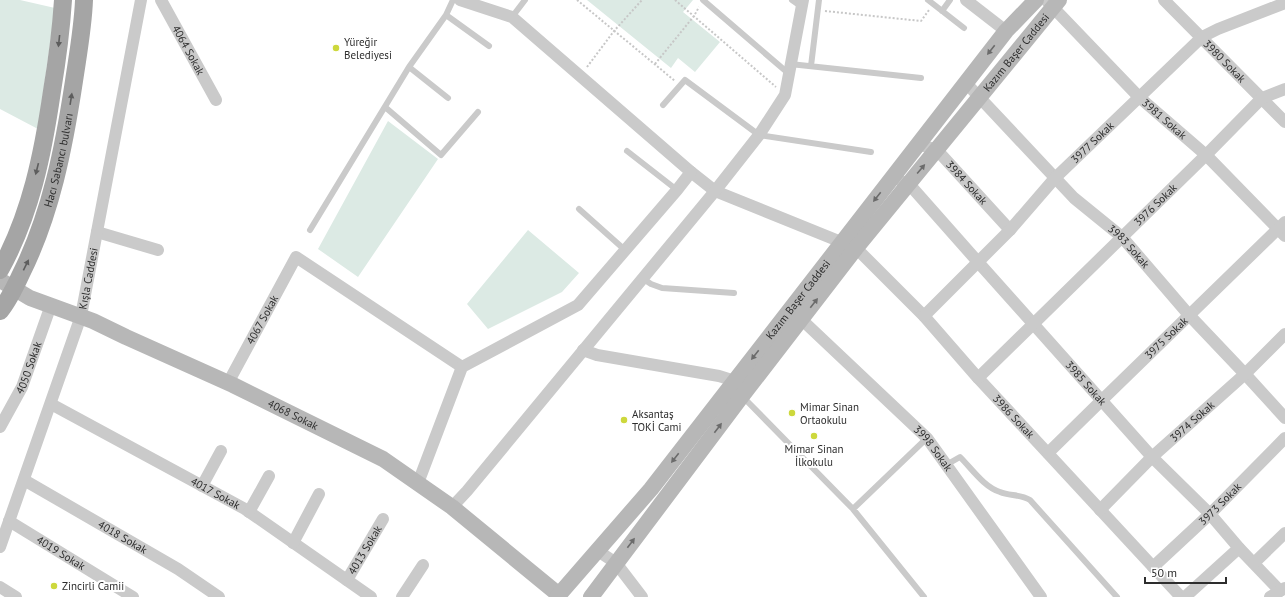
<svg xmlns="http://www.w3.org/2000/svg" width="1285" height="597" font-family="'PT Sans',sans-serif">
<rect width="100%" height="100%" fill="#fff"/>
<!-- green -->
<path fill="#dceae4" d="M0,0h20l35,8 -17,121 -38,-20z
M587,0h106l-10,12 37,30 -25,30 -17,-14 -7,10z
M388,121l50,38 -80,118 -40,-28z
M528,230l51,43 -17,19 -74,37 -21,-25z"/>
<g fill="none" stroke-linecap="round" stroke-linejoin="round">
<!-- path -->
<path stroke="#c7c7c7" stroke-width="2" stroke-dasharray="2 2" stroke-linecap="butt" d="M577,0l98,81
M675,0l101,87
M825,11l96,10 8,-11
M655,64l39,-48 5,-9
M587,67l27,-36 28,-31"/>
<!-- service -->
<path stroke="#cacaca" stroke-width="6" d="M703,0l85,73
M792,0l10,7
M928,0l36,28
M942,11l8,-11
M446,15l43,31
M512,17l13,-17
M790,64l131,14
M811,66l8,-66
M409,67l39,31
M663,105l22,-25 74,55 112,17
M385,107l56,48 37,-43
M627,151l50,39
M579,209l46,41
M310,230l99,-163 37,-52 7,-15
M642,278l9,6 11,4 72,5
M742,396l111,113 71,88
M946,465l14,-8c12,12 24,30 40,35 10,4 20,2 30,8l87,97
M853,509l74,-71"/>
<!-- minor -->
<g stroke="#cacaca" stroke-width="12">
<path id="s1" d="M161,0l55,100"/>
<path id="s2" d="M460,0l52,17 179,155 24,19 141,57 68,68 54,62 203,219"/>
<path d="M966,0l40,31"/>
<path id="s3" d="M1046,0l93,97 67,58 79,81"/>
<path id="s4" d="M1164,0l121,122"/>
<path id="s5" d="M966,83l108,115 48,39 67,78 56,59 40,44"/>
<path id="s6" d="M918,144l19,6 73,80"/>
<path id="s7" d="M901,181l8,3 69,78 174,195 58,57 29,34 41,43"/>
<path d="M97,232l61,18"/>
<path id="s8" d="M924,316l86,-86 45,-52 147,-141 16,-8 67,-26"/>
<path id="s9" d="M801,319l126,119 114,159"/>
<path d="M583,350l14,5 122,21 16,5"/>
<path id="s10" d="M978,378l228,-223 56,-57 23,-9"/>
<path id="s11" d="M228,383l68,-126 166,110"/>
<path id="s12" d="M51,404l194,105 126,88"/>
<path id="s13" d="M0,427l22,-40 29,-82"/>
<path id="s14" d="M1048,453l54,-53 183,-178"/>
<path id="s15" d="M24,480l154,89 41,28"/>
<path d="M418,483l44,-116 116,-62 99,-115 14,-18"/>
<path d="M202,486l19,-35"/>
<path d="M452,507l15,-16 248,-300 44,-56 26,-40 18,-95"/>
<path id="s16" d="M1100,510l52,-53 93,-83 40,-40"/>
<path d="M249,512l20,-36"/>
<path id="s17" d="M9,521l124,76"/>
<path d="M293,543l26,-49"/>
<path id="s18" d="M0,547l81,-231 60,-316"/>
<path d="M598,551l18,12 26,34"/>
<path d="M1254,563l31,-30"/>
<path id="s19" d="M1153,567l57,-53 75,-76"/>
<path id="s20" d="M347,580l36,-61"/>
<path d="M0,587l16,10"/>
<path d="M402,597l21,-32"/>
<path d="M1185,597l54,-49"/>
<path d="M1270,597l15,-9"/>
</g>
<!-- secondary -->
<g stroke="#b7b7b7" stroke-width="16">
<path id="s21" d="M0,280l30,18 63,23 33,16 107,48 150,74 69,48 107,88"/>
<path id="s22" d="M557,597l94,-108 355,-458 30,-31"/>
<path id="s23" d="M591,597l151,-201 114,-148 203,-248"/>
</g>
<!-- primary -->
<g stroke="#a5a5a5" stroke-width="18">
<path d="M0,270c31,-56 43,-117 52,-179 5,-30 9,-60 11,-91"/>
<path id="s24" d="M0,311c9,-11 15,-24 21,-37 30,-60 43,-127 53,-193 4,-27 9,-54 10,-81"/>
</g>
</g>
<!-- one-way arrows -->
<defs><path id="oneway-solid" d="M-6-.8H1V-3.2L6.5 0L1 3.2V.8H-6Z"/></defs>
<g fill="#5d5d5d">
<use href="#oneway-solid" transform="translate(59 41) rotate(96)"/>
<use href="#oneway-solid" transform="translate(71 99) rotate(-81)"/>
<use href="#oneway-solid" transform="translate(37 169) rotate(104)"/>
<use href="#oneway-solid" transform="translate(26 265) rotate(-64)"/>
</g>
<g fill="#6b6b6b">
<use href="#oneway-solid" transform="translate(991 50) rotate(128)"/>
<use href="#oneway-solid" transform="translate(921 169) rotate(-50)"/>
<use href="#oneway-solid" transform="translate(877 197) rotate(128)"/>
<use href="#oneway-solid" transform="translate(814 303) rotate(-52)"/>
<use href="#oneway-solid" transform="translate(755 355) rotate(128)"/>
<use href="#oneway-solid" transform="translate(718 428) rotate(-53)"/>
<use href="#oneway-solid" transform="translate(675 458) rotate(128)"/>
<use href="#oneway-solid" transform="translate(631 543) rotate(-53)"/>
</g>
<!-- markers -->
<g fill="#cdd83c" stroke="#fff" stroke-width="1.5">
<circle cx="336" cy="48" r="4"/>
<circle cx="792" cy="413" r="4"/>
<circle cx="624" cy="420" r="4"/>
<circle cx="814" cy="436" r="4"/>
<circle cx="54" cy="586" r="4"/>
</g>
<g text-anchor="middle" stroke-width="4" stroke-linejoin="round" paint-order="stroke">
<!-- poi labels -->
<g font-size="11" fill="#2d2d2d" stroke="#fff" text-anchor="start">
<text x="344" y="46">Yüreğir<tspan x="344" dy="13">Belediyesi</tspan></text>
<text x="800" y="411">Mimar Sinan<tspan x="800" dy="13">Ortaokulu</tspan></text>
<text x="632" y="418">Aksantaş<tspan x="632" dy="13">TOKİ Cami</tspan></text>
<text x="814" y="453" text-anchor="middle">Mimar Sinan<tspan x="814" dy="13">İlkokulu</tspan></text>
<text x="62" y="590">Zincirli Camii</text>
</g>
<!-- street labels -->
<g font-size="11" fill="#2d2d2d" stroke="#fff">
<text dy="4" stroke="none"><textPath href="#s1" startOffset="57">4064 Sokak</textPath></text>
<text dy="4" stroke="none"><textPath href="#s23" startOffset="691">Kazım Başer Caddesi</textPath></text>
<text dy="4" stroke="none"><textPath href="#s4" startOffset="86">3980 Sokak</textPath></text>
<text dy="4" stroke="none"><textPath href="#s3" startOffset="168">3981 Sokak</textPath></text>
<text dy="4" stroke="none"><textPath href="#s8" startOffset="242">3977 Sokak</textPath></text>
<text dy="4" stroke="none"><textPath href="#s24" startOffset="163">Hacı Sabancı bulvarı</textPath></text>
<text dy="4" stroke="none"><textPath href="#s6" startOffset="64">3984 Sokak</textPath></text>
<text dy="4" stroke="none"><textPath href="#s10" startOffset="248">3976 Sokak</textPath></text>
<text dy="4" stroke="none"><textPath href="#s5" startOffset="231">3983 Sokak</textPath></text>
<text dy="4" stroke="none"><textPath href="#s18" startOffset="283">Kışla Caddesi</textPath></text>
<text dy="4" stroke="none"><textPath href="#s22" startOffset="383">Kazım Başer Caddesi</textPath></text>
<text dy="4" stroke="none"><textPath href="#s11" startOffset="72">4067 Sokak</textPath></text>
<text dy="4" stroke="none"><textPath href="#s14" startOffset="165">3975 Sokak</textPath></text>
<text dy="4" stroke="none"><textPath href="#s13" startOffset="66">4050 Sokak</textPath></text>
<text dy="4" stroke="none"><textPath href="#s7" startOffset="275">3985 Sokak</textPath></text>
<text dy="4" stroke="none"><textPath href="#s21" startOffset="323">4068 Sokak</textPath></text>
<text dy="4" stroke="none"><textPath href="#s2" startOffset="705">3986 Sokak</textPath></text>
<text dy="4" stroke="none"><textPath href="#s16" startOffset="128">3974 Sokak</textPath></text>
<text dy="4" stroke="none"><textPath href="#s9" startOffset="185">3998 Sokak</textPath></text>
<text dy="4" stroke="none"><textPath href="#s12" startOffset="187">4017 Sokak</textPath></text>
<text dy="4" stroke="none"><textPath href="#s19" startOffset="92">3973 Sokak</textPath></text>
<text dy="4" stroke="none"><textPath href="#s15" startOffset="114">4018 Sokak</textPath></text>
<text dy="4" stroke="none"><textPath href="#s20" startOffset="35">4013 Sokak</textPath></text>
<text dy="4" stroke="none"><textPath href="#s17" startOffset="61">4019 Sokak</textPath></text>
</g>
</g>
<!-- scale -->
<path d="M1145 577v6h81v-6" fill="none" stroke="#2d2d2d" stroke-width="2"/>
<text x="1151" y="577" font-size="12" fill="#2d2d2d" stroke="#ffffff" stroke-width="3" paint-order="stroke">50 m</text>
</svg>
